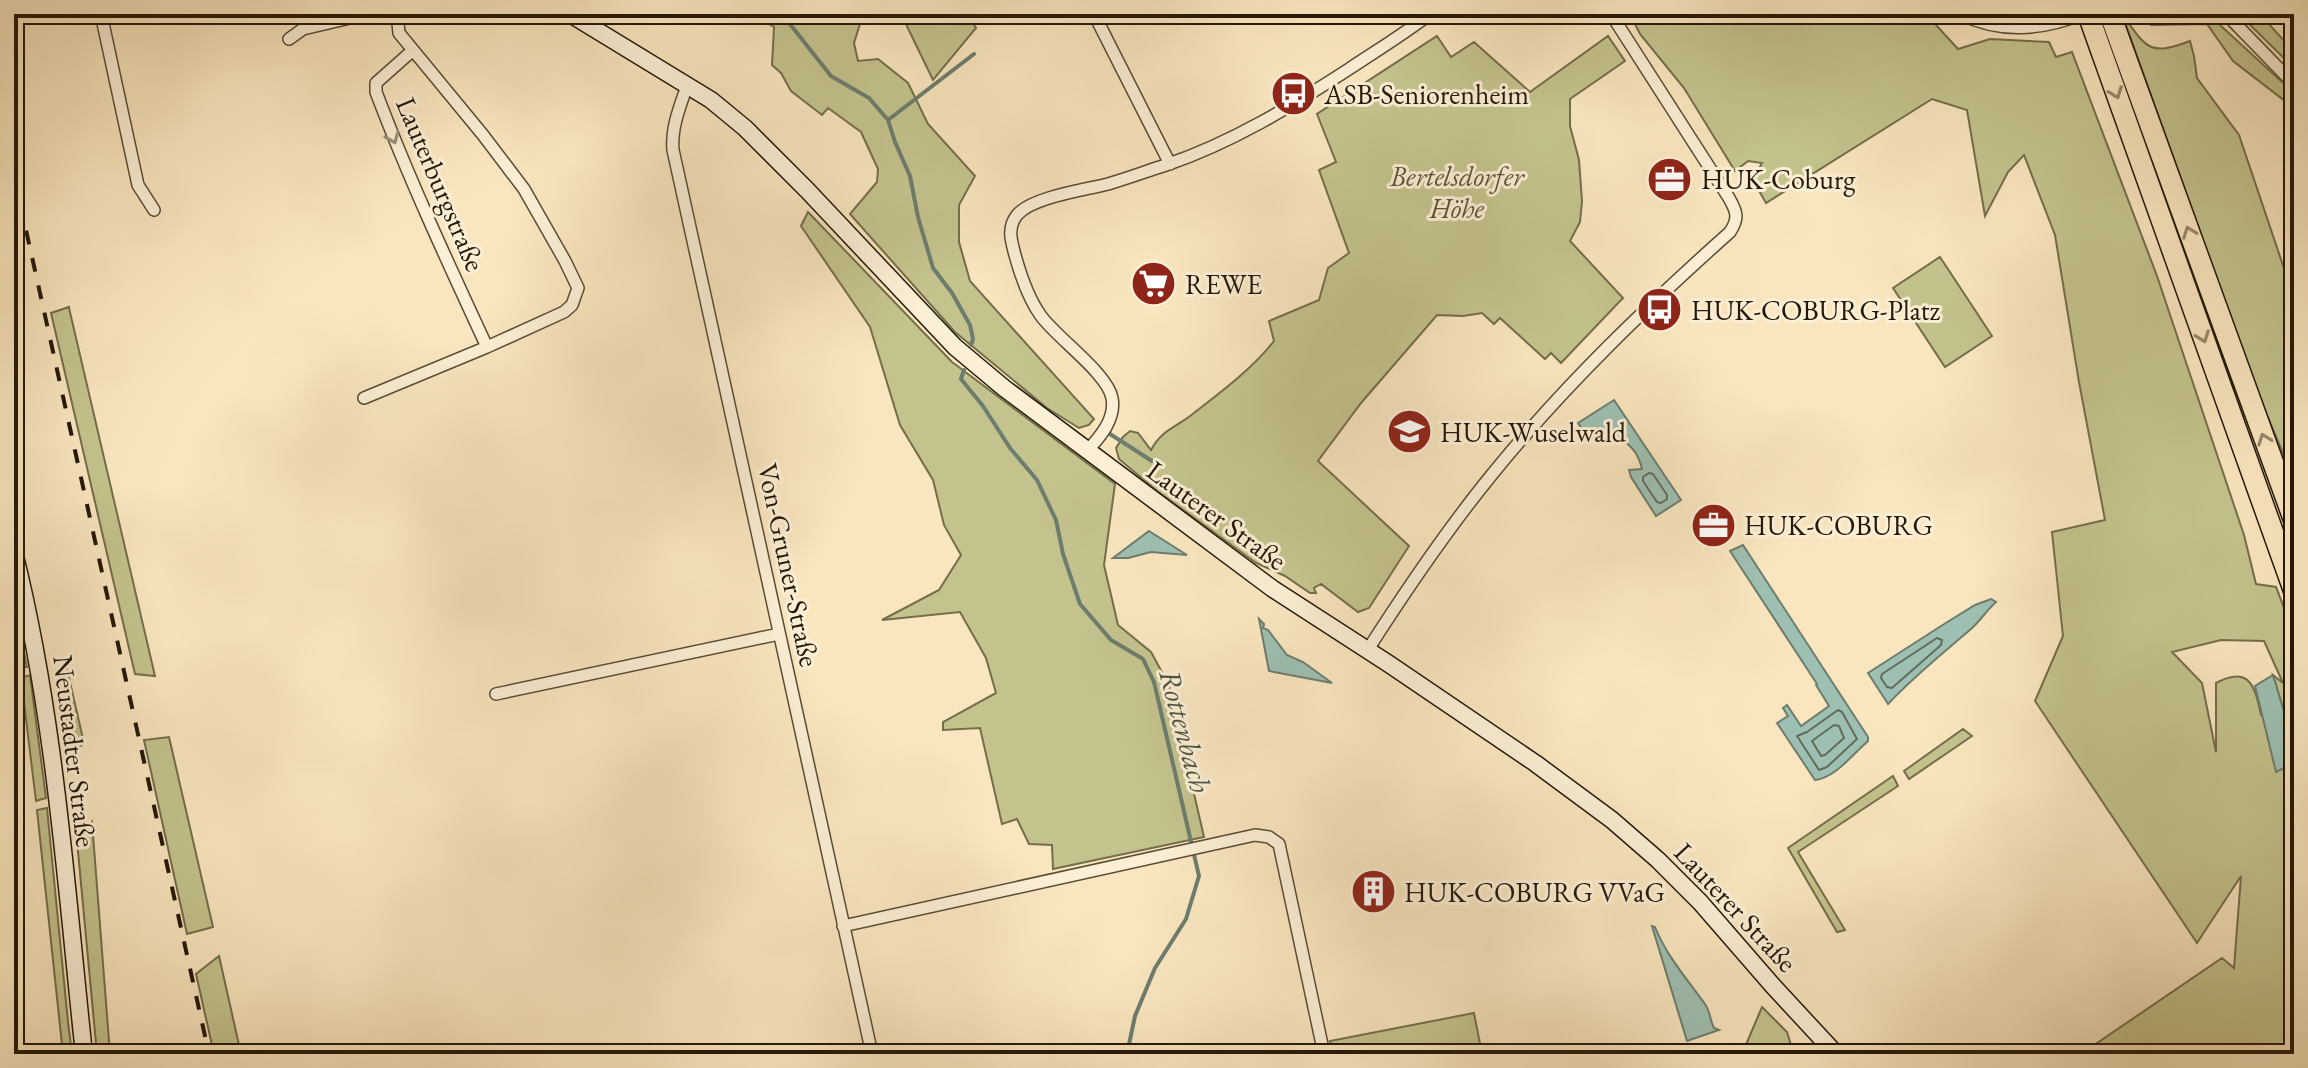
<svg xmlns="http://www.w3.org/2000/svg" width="2308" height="1068" font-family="'EB Garamond',serif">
<rect width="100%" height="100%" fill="#f9e6bf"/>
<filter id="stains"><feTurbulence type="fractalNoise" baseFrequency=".0025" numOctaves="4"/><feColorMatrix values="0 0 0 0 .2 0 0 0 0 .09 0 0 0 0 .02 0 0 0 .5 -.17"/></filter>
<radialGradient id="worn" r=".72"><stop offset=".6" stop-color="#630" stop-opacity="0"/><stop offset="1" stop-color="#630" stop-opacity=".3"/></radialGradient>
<!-- green -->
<path fill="#c4c38e" stroke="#746e4b" stroke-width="2" fill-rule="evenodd" d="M751,14h112l-9,29 4,18 20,-2 30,24 20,41 47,52 -16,29v37l11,39 124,138 -5,6 -10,3 -32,-20 -92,-76 -105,-118 27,-32 1,-13 -17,-37 -33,-24 -6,7 -31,-24 -10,-18 -9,-8 2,-38z
M901,14h66l9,14 -43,52z
M1630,14h296l32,35 32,-10 59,3 7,15 16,-5 85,224 87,259 12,49 20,3 18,47v399l-3,21h-210l141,-96 12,10 7,-92 -44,67 -162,-242 28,-65 -11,-104 53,-12 -26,-138 -24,-147 -31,-80 -16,17 -23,44 -18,-106 -35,-11 -166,104 -13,-23 9,-17 -14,-2 -13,10 -51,-83 -44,-54zM2221,640l43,1 19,42 -10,-8 15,50 -27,-10c-6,-28 -11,-50 -45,-32v69l-14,-69 -30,-31z
M2122,14c24,33 26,43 68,27l4,15 3,22 42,57 55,163v181l-34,-80z
M2145,14h63l86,79v15l-61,-47 -26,-37 -56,1z
M2239,14h21l34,38v16z
M1437,36l14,21 23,-15 56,50 78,-56 17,25 -55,38v27l9,34 3,41 -2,21 -10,19 53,57 -62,65 -10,-10 -6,6 -45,-41 -6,6 -12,-11 -19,3 -26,-1 -76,88 -43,58 91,85 -40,62 -11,4 -37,-28 -7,4 2,5h-6l-25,-17 -29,-13 -99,-72 -38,-32 -3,-11 7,-11 7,-6 8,2 13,17c10,-20 26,-23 43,-37 28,-22 58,-44 80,-72l-5,-20 50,-21 9,-32 21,-15 -30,-83 17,-8 -19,-48z
M808,212l144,150 163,122 -11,81 14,60 33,27 18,33 35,152 -151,32 -1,-24 -23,-1 -12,-25 -15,5 -22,-96 -37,2v-8l53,-29 -10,-35 -26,-46 -78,8 57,-30 22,-35 -17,-30 -11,-45 -33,-55 -30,-98 -69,-101z
M1940,257l52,79 -47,31 -52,-79z
M69,307v1l86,368 -20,-2 -84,-361z
M14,605l13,62h-8l-5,-22z
M66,665l18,78 -10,8 -3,-5 -13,-77z
M30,675l16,123 -10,3 -15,-123z
M1963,729l9,7 -63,43 -5,-8z
M169,737l44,190 -26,7 -43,-194z
M1893,776l5,10 -100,66 47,78 -8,2 -49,-84z
M47,808l21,214 4,32h-9l-26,-244z
M92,822l18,232h-13l-20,-213z
M219,956l22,98h-27l-18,-80z
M1762,1007l25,25 5,16 -7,6h-43z
M1474,1013l8,41h-149l-3,-13z"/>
<!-- water -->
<path fill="#9ec0b2" stroke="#6d7d6e" stroke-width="2" d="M1614,400l67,100 -25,16 -25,-39 -2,-7 13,-1c-6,-26 -28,-40 -53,-29l-11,-17z
M1149,531l38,24 -36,-3 -23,6h-15z
M1743,545l125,192v4c-15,13 -33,37 -53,39l-38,-57 11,-7 -5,-8 4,-3 14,21 28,-20 -13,-21 1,-1 -87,-133z
M1991,599l5,3c-9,8 -16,19 -25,27 -28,24 -58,48 -83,75l-20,-31 73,-47 34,-21z
M1259,619l5,5 -1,4 5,2 19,25 16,7 29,21 -63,-12z
M2273,675l15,50 4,39 -16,8 -21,-86z
M1652,926l3,1c11,28 32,52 50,77 5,7 5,16 9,24l5,2 -32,11z"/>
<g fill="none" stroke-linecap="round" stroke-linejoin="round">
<!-- shore -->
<path stroke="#616c5d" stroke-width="2" d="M1649,473l4,1 14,21v4l-6,4 -4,-1 -14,-21v-4z
M1937,638l5,2 -1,5 -49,43 -5,-1 -6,-9 1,-4z
M1838,710l4,2 15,27 -30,28 -8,3 -22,-34 10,-4z
M1834,725l5,1 5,12 -19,17 -4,1 -9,-15z"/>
<!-- stream -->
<path stroke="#6d7d6e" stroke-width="4" d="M782,14l49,62 38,22 19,22 7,22 15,34 8,41 15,51 19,25 18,32 3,14 -2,6
M888,120l86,-66
M964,370l-3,9 22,27 27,42 27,32 19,40 7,34 17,50 31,36 32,19 11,23 45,194 -13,43 -31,49 -20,48 -8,38
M1110,434l42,27"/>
<defs>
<path id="street" d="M101,14l37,171 16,25
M1094,14l76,150
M1960,14c42,20 81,16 123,0
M2226,14l68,70
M289,39l14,-10 64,-15
M412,51l-36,32v9c33,87 72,171 111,255
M687,86c-7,20 -16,42 -14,64l199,904
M364,398l123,-51 77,-35 8,-7 6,-17 -13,-27 -41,-72 -41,-54 -84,-102 -2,-19
M1087,451c13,-14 29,-32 25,-53 -4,-24 -55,-60 -71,-82 -13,-18 -20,-39 -26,-61 -4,-15 -8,-27 2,-40 15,-18 68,-25 91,-31 20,-6 39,-13 58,-19 65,-22 126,-59 183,-96 27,-18 55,-35 81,-55
M1367,651c39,-61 81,-123 127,-179 71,-87 152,-165 236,-240 9,-14 7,-20 -1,-34l-118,-184
M496,694l283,-60
M843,926l412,-91 14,2 10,7 45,210
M1816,1054l11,-9"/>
<path id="secondary" d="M570,14l141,86 34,28 62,62 148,157 49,41 269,201 116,75 146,99 77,57 46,40 42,42 73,84 63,68
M14,552c41,164 52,334 70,502"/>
<path id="highway" d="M2088,14l206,577
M2110,14l184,506"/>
</defs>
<!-- street casing -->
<use href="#street" stroke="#594c36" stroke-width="14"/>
<!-- secondary casing -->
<use href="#secondary" stroke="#241808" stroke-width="19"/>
<!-- highway casing -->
<use href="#highway" stroke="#241808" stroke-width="23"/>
<!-- street -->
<use href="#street" stroke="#fbefd5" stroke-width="11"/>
<!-- secondary -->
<use href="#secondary" stroke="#fbefd5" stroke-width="16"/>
<!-- highway -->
<use href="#highway" stroke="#f9e6bf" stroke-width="20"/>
<!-- rail -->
<path stroke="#241808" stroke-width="4" stroke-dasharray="14 14" stroke-linecap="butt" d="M14,176l195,878"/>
</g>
<!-- one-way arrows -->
<defs><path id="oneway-chevron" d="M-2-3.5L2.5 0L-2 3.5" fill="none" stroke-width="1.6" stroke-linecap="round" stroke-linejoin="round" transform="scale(2)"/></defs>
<g stroke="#99896d">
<use href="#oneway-chevron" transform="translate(2116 93) rotate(70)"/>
<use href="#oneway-chevron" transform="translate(2189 232) rotate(-110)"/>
<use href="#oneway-chevron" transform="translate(2203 337) rotate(70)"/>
<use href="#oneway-chevron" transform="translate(2264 439) rotate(-110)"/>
</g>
<use stroke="#9a8e79" href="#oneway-chevron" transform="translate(393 138) rotate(68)"/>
<!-- icons -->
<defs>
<symbol id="bus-disc" viewBox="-11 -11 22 22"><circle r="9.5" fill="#8f2418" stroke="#fbefd5"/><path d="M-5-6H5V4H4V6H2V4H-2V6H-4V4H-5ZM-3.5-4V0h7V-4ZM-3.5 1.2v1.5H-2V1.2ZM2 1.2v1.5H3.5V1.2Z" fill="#fff"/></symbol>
<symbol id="office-disc" viewBox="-11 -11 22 22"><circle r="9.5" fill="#8f2418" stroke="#fbefd5"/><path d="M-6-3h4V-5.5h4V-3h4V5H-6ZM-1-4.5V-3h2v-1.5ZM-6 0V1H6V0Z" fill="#fff"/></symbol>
<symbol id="supermarket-disc" viewBox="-11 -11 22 22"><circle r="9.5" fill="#8f2418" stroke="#fbefd5"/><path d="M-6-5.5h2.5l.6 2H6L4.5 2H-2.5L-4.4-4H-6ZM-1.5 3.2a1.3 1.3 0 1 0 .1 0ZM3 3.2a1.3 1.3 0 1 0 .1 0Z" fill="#fff"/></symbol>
<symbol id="school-disc" viewBox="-11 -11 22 22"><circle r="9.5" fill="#8f2418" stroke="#fbefd5"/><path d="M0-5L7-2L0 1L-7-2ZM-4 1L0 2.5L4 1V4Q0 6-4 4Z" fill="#fff"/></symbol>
<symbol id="building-disc" viewBox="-11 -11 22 22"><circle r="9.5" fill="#8f2418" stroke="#fbefd5"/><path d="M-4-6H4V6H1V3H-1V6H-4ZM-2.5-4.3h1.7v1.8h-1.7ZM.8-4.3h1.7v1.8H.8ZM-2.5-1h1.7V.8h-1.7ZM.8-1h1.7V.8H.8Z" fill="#fff"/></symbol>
</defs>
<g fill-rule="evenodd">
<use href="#bus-disc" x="1268" y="68" width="51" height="51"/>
<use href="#office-disc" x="1644" y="154" width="51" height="51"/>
<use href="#supermarket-disc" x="1128" y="258" width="51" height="51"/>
<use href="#bus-disc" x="1634" y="284" width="51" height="51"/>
<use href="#school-disc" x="1384" y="406" width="51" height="51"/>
<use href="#office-disc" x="1688" y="500" width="51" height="51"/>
<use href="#building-disc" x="1348" y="866" width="51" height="51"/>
</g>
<g text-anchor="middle" stroke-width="6" stroke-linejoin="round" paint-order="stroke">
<!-- poi labels -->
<g font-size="28" fill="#241808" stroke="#fbefd5" text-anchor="start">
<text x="1324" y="104">ASB-Seniorenheim</text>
<text x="1701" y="189">HUK-Coburg</text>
<text x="1185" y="294">REWE</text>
<text x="1691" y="320">HUK-COBURG-Platz</text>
<text x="1440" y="442">HUK-Wuselwald</text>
<text x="1744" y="535">HUK-COBURG</text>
<text x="1404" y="902">HUK-COBURG VVaG</text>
</g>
<!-- park labels -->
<g font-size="28" font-style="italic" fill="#5c5437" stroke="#fbefd5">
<text x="1457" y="186">Bertelsdorfer<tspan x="1457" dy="32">Höhe</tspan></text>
</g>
<!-- street labels -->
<g font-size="28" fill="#241808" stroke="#fbefd5">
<text transform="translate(441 184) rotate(67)" y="10">Lauterburgstraße</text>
<text transform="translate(1217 515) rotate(36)" y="10">Lauterer Straße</text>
<text transform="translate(789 565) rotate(78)" y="10">Von-Gruner-Straße</text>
<text transform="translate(75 751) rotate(83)" y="10">Neustadter Straße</text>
<text transform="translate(1736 907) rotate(47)" y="10">Lauterer Straße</text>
</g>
<!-- water labels -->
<g font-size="30" font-style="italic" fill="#4f5344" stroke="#fbefd5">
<text transform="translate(1185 731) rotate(75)" y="10">Rottenbach</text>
</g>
</g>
<!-- margin -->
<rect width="2308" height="1068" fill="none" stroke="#f9e6bf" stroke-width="48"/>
<rect x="16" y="16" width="2276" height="1036" fill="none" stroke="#241808" stroke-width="4"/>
<rect x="24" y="24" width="2260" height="1020" fill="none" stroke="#241808" stroke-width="2"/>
<rect width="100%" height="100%" filter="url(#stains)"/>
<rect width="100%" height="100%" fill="url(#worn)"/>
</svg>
